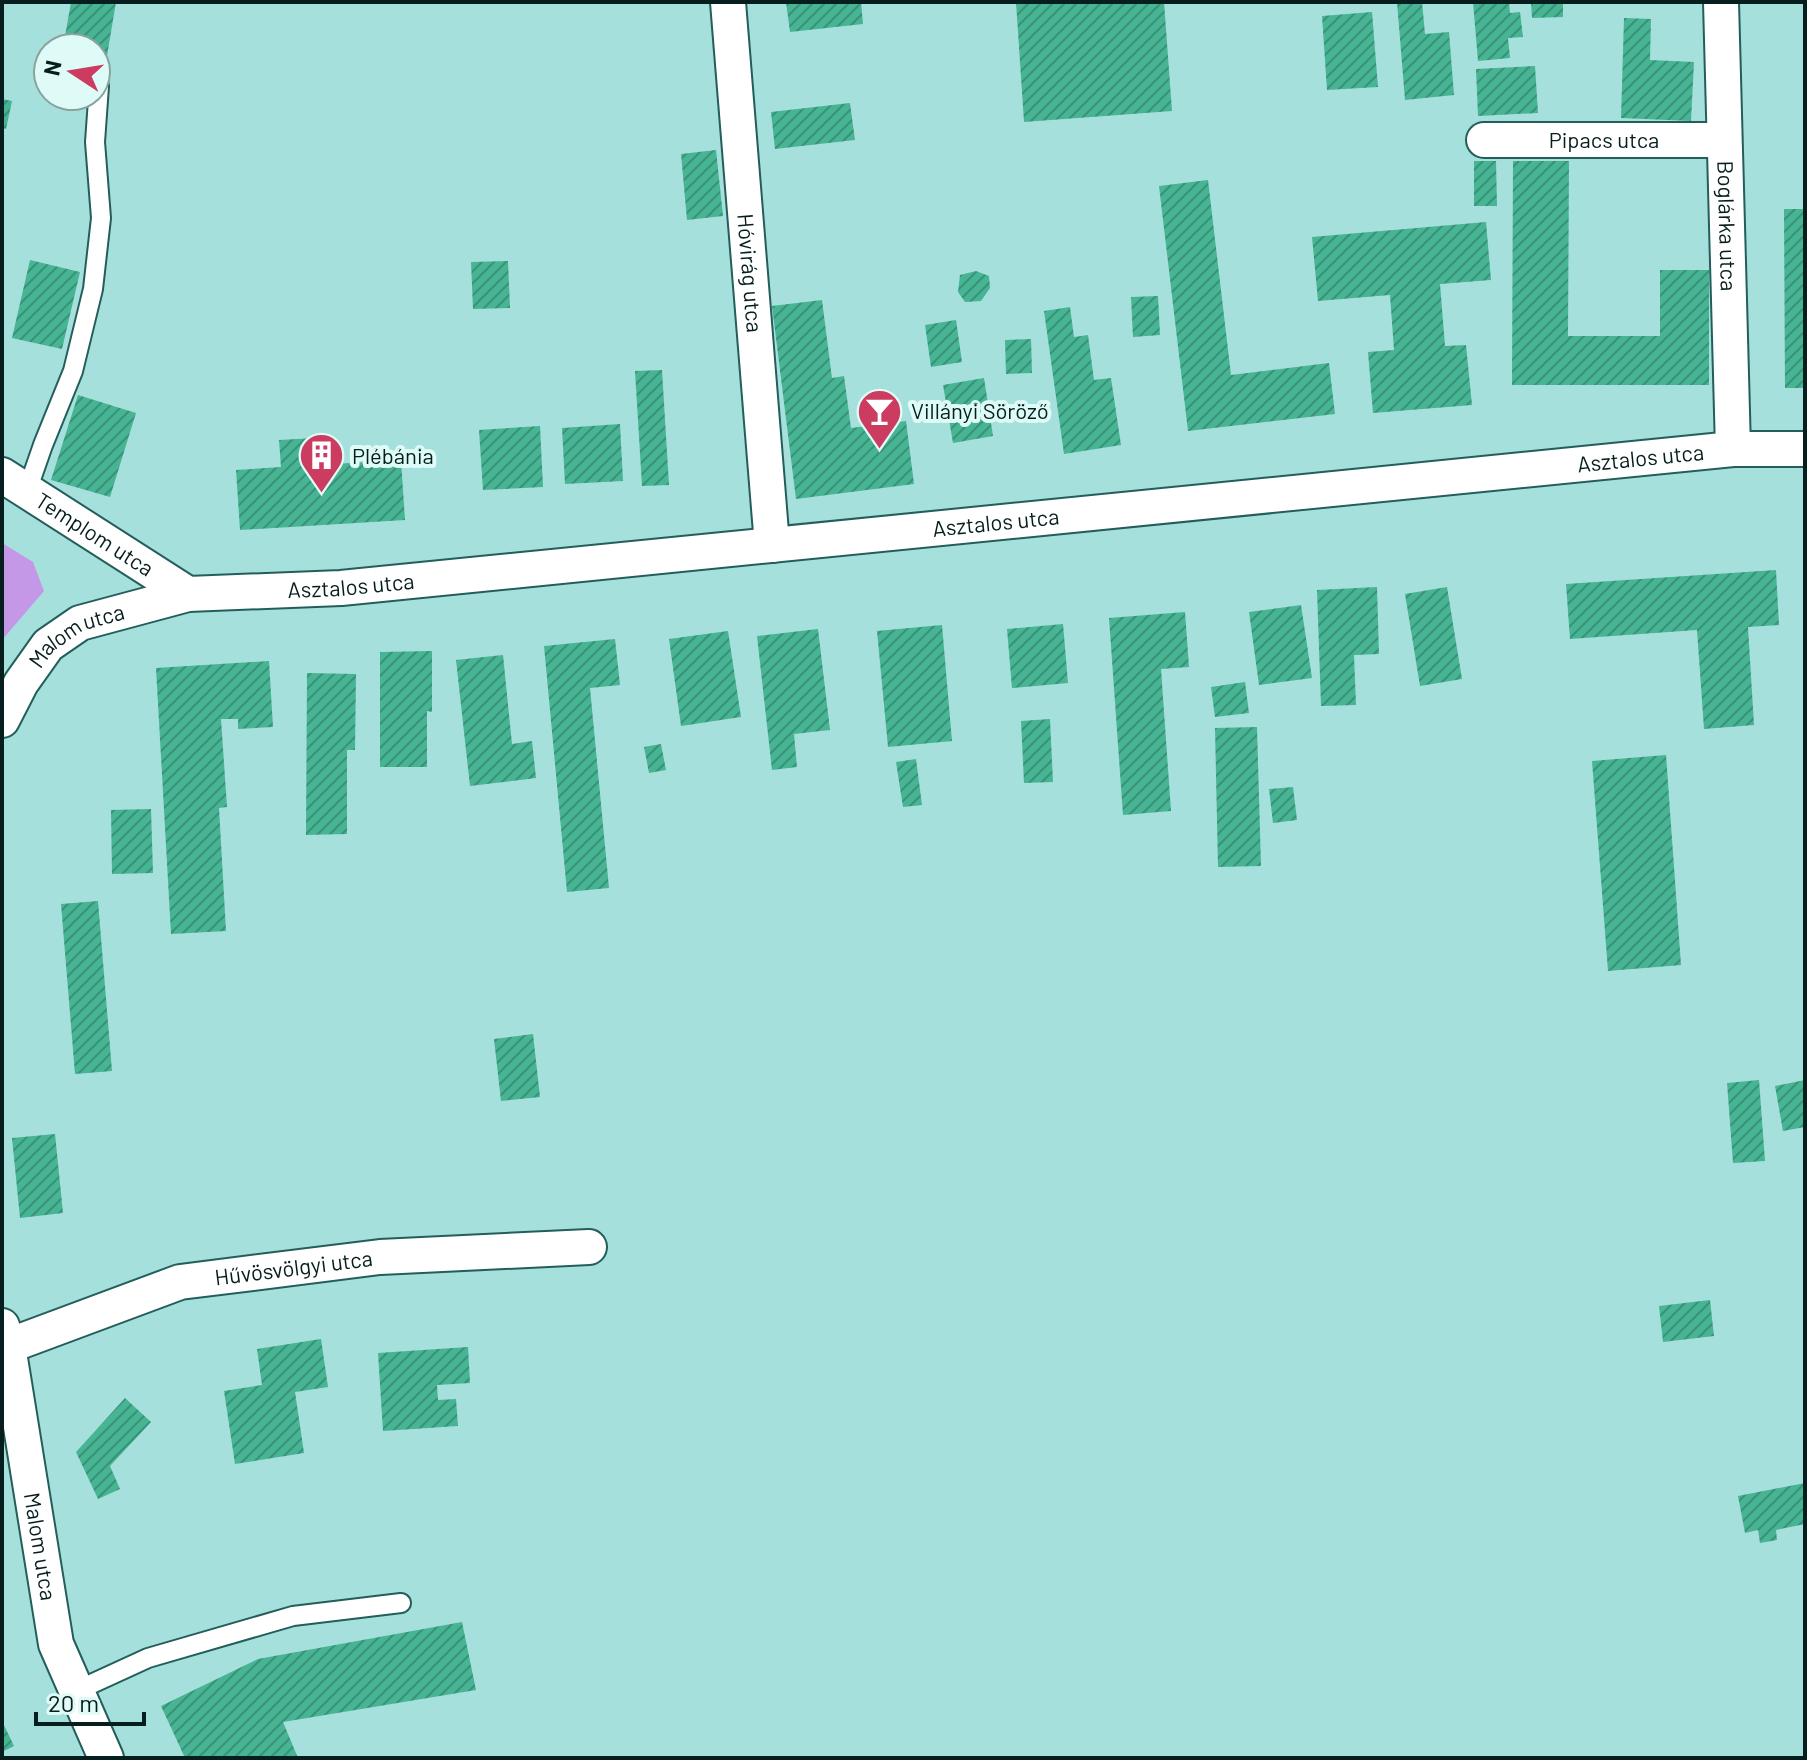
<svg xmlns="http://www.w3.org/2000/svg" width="1807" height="1760" font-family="Barlow,sans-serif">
<defs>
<pattern id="building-hatch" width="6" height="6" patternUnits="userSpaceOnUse" patternTransform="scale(2)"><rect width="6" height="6" fill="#47b493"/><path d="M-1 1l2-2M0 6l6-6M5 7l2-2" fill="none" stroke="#399277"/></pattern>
</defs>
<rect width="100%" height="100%" fill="#a5e0dc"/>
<!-- green -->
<path fill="#c597e7" d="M2,543l31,19 11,29 -42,49z"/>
<!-- building -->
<path fill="url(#building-hatch)" d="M71,2h45l-11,66 -9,-2v-18h-33z
M786,2h75l2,22 -73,8z
M1016,2h148l8,109 -148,11z
M1397,2h25l3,32 24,-2 5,63 -49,5z
M1473,2h36l1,11 10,-1 3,25 -15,1 2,20 -32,3z
M1531,2h32v15l-31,1z
M1372,12l6,75 -51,3 -5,-74z
M1624,18l27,1 -1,41 44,2 -3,59 -70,-3z
M1535,66l3,47 -60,3 -2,-47z
M2,99l10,2 -6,28 -4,-1z
M850,103l5,37 -80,9 -4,-37z
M716,150l7,66 -36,4 -6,-66z
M1474,161h22l1,45h-23z
M1513,161h56l-1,175h92v-66h49v115h-197z
M1208,180l23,195 98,-12 6,51 -147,17 -29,-245z
M1784,209h21v179h-20z
M1486,222l5,58 -51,4 5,62 21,-1 6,60 -99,8 -5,-61 26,-2 -4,-55 -72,6 -6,-64z
M30,260l50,12 -18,77 -50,-11z
M508,261l2,47 -37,1 -2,-47z
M976,271l13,5 1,12 -9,13 -16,1 -7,-10 2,-17z
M1158,296l2,39 -27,2 -2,-40z
M822,300l10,78 12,-2 7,52 55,-7 8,63 -118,15 -24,-193z
M1070,307l4,30 14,-2 6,45 17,-2 10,67 -57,9 -20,-143z
M956,320l6,42 -31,5 -6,-42z
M1031,339l1,34 -26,1 -1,-34z
M662,370l7,115 -27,1 -7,-115z
M984,378l9,58 -40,7 -10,-58z
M78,395l58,18 -26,84 -59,-17z
M620,424l3,57 -58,3 -3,-56z
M540,426l3,61 -60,3 -4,-60z
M315,438l1,27 85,-5 4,60 -165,10 -4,-60 45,-3 -2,-27z
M1776,570l3,55 -31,2 6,98 -50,4 -7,-99 -127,9 -4,-55z
M1377,587l2,67 -25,1 2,50 -35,1 -4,-116z
M1447,587l15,92 -42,7 -15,-92z
M1301,605l11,73 -53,7 -10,-73z
M1185,612l4,55 -28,2 10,142 -48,4 -14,-197z
M1063,624l5,59 -56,5 -5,-59z
M942,625l10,116 -64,6 -11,-116z
M818,629l12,101 -36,4 3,33 -25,3 -15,-134z
M728,631l13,86 -60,9 -12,-87z
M615,639l5,46 -30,3 19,200 -42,4 -23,-246z
M432,651v61l-5,-1v56h-47v-115z
M503,655l9,89 20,-3 4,37 -66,8 -14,-126z
M269,661l4,66 -35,2v-10h-17l6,88 -8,1 7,123 -55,3 -15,-266z
M307,673l49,1 -1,76h-8v84l-41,1z
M1245,682l4,31 -34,4 -4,-30z
M1050,719l3,63 -29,1 -3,-62z
M1257,727l4,139 -43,1 -3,-139z
M661,744l5,26 -17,3 -5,-26z
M1666,755l15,210 -73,6 -16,-210z
M916,759l6,46 -19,2 -7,-45z
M1293,787l4,33 -24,3 -4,-34z
M151,809l2,64 -41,1 -1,-64z
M98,901l14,170 -37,3 -14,-170z
M533,1034l7,63 -39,4 -7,-62z
M1759,1080l6,81 -32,2 -6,-80z
M1805,1080v47l-22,4 -8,-45z
M55,1134l8,79 -43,5 -8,-80z
M1710,1300l4,36 -51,6 -4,-36z
M321,1339l7,48 -33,5 9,61 -69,11 -11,-73 38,-6 -5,-36z
M468,1347l2,36 -33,2 1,15 18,-1 2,27 -75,5 -5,-78z
M125,1398l26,24 -41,44 10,23 -22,10 -22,-47z
M1805,1483v41l-29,6 1,10 -17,3 -2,-13 -13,3 -7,-37z
M462,1622l14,68 -193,32 15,36h-113l-24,-52 97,-47z
M2,1721l12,25 -12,6z"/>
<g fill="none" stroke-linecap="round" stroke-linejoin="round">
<defs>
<path id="service" d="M27,491l16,-46 30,-74 20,-82 8,-71 -6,-76 4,-56
M76,1691l72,-33 145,-42 108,-13"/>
<g id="minor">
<path id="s1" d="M728,2l44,543"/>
<path id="s2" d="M1721,2l12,447"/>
<path id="s3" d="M1484,140h240"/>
<path id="s4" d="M2,475l186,119"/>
<path id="s5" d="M2,720l19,-37 27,-38 32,-22 108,-29 153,-6 1392,-139h72"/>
<path id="s6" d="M2,1326l6,20 48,298 50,114"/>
<path id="s7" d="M8,1346l172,-64 200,-25 209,-10"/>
</g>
</defs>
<!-- service casing -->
<use href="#service" stroke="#235e5a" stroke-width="22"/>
<!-- minor casing -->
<use href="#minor" stroke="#235e5a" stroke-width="38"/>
<!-- service -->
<use href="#service" stroke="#fff" stroke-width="18"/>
<!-- minor -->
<use href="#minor" stroke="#fff" stroke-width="34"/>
</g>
<!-- icons -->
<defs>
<symbol id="bar-pin" viewBox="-11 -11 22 30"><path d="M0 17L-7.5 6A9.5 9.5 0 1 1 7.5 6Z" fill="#cb3c60" stroke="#defbf8"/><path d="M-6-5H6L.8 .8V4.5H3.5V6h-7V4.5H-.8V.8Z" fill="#fff"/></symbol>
<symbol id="building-pin" viewBox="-11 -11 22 30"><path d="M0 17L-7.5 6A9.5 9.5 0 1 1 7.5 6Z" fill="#cb3c60" stroke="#defbf8"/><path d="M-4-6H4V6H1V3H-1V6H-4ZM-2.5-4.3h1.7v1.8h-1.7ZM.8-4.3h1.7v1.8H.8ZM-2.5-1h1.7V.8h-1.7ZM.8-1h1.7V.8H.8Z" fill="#fff"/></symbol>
</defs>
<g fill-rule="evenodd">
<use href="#bar-pin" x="854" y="386" width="51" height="69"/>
<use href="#building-pin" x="296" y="430" width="51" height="69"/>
</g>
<g text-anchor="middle" stroke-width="8" stroke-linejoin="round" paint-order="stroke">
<!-- street labels -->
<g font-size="22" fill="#061e1d" stroke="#defbf8">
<text dy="8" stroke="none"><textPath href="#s3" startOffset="120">Pipacs utca</textPath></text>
<text dy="8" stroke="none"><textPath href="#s2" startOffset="224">Boglárka utca</textPath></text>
<text dy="8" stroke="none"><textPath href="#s1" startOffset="272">Hóvirág utca</textPath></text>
<text dy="8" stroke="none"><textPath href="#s5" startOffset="1698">Asztalos utca</textPath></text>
<text dy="8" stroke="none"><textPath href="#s5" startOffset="1050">Asztalos utca</textPath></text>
<text dy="8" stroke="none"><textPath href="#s4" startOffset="110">Templom utca</textPath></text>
<text dy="8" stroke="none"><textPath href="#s5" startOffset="402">Asztalos utca</textPath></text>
<text dy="8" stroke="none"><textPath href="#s5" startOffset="118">Malom utca</textPath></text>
<text dy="8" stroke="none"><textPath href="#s7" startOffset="298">Hűvösvölgyi utca</textPath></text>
<text dy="8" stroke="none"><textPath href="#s6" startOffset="224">Malom utca</textPath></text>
</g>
<!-- poi labels -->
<g font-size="22" fill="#061e1d" stroke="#defbf8" text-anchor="start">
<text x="911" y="419">Villányi Söröző</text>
<text x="352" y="464">Plébánia</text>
</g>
</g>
<!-- border -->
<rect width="1807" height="1760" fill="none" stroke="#061e1d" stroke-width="8"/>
<!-- north arrow -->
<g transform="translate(72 72) rotate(282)"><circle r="38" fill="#defbf8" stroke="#88a3a0" stroke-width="2"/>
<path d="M0-6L14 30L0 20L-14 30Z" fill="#cb3c60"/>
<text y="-12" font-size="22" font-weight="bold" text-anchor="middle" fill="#061e1d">N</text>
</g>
<!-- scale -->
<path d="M36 1712v12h108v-12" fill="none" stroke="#061e1d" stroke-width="4"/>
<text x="48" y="1712" font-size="24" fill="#061e1d" stroke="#defbf8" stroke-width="6" paint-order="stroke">20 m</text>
</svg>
